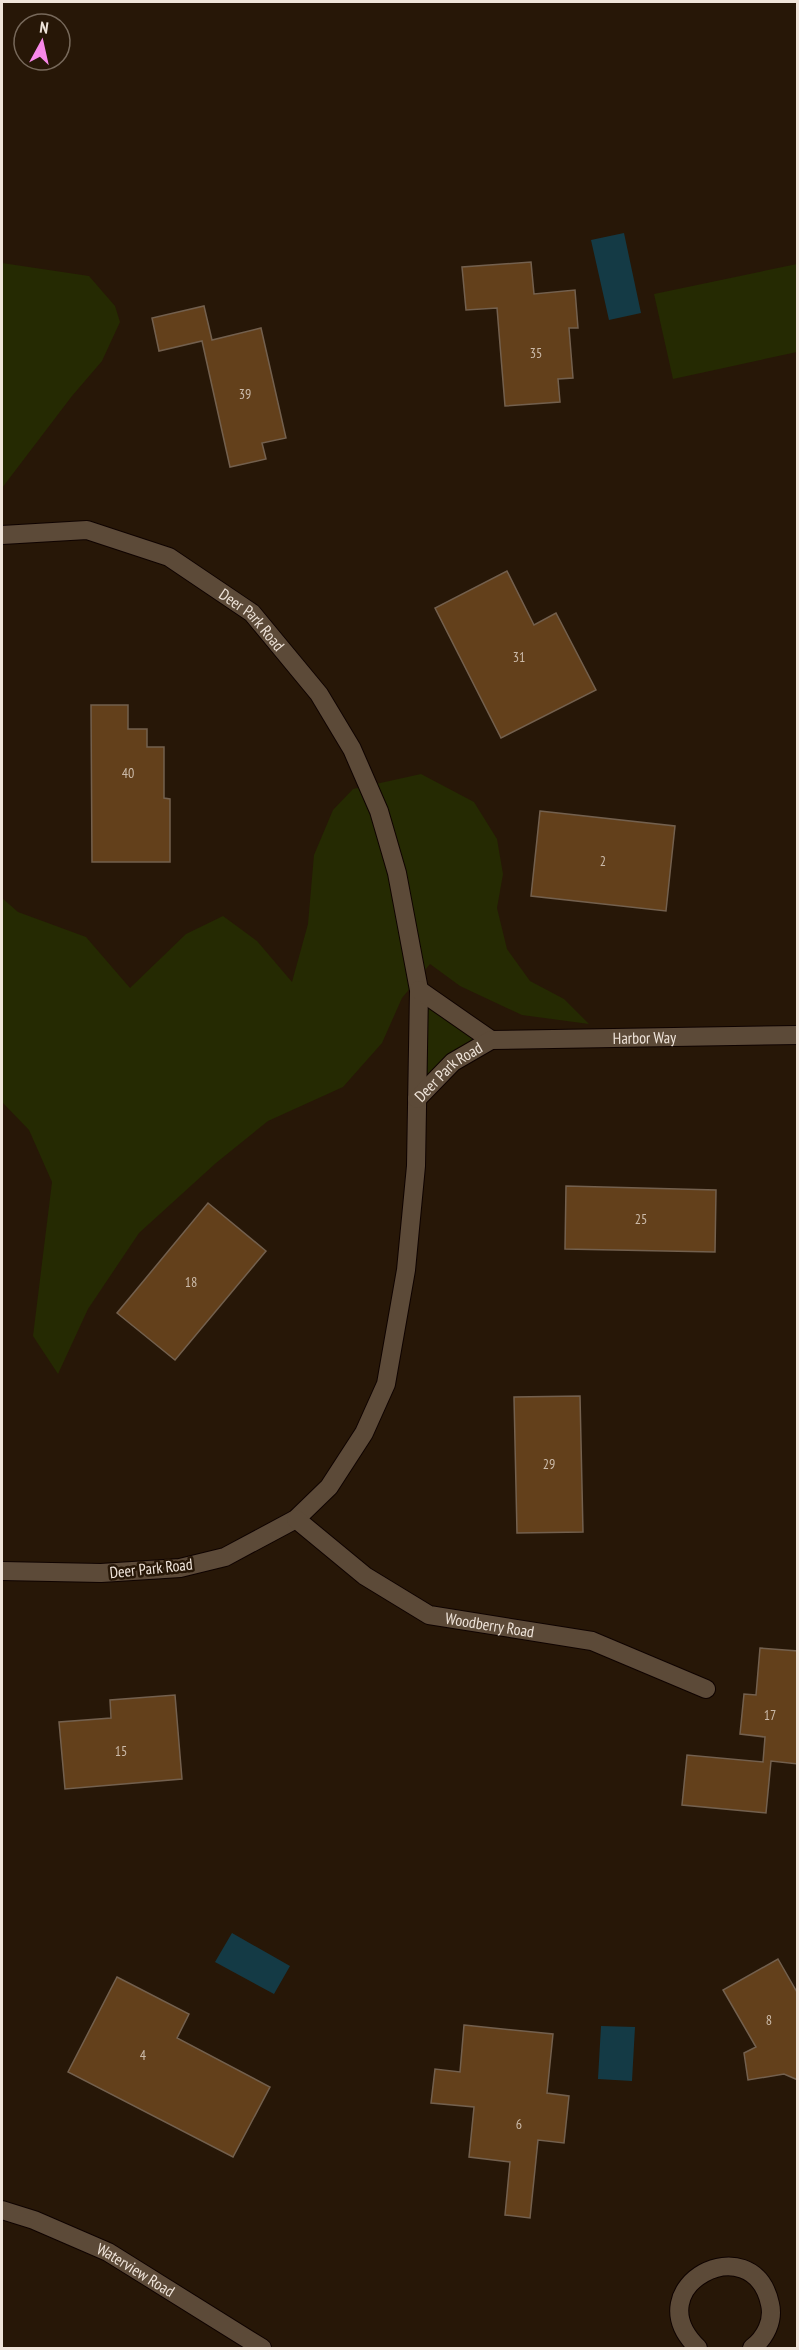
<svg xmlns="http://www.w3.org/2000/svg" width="799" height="2350" font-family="'PT Sans Narrow',sans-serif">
<rect width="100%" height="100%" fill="#271707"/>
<!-- green -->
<path fill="#252a02" d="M2,263l87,13 26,30 5,16 -18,39 -30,35 -70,92z
M797,264v88l-124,27 -19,-85z
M421,774l53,28 23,37 6,35 -6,34 10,41 23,32 34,18 25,25 -67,-9 -62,-29 -30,-22 -28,34 -20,45 -39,44 -75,34 -52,42 -77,70 -51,76 -30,65 -25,-38 19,-154 -23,-52 -27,-28v-204l16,14 68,25 44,51 56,-54 37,-18 34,25 35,41 16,-58 6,-69 19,-45 20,-21z
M425,1002l55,39 -58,45z"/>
<!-- water -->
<path fill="#143a45" d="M624,233l17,80 -32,7 -18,-80z
M232,1933l58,33 -16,28 -59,-32z
M601,2026l34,1 -3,54 -34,-2z"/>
<!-- building -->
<path fill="#63401b" stroke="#73604e" stroke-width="1.5" d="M531,262l3,32 41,-4 3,38h-9l4,50 -15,1 2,23 -55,4 -8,-98 -31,2 -4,-43z
M204,306l8,34 49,-12 25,110 -24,5 4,16 -36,8 -28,-126 -43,10 -7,-33z
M507,571l27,54 22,-12 40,77 -95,48 -66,-130z
M91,705h37v24h19v18h17v51l6,1v63h-78z
M540,811l135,15 -9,85 -135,-15z
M566,1186l150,4 -1,62 -150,-3z
M208,1203l58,48 -91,109 -58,-47z
M580,1396l3,136 -66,1 -3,-136z
M760,1648l38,3v113l-27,-3 -5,52 -84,-8 5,-50 76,7 2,-25 -25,-3 4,-40 12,1z
M175,1695l7,84 -117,10 -6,-67 52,-4 -1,-18z
M778,1959l20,35v86l-14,-6 -36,6 -4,-27 12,-6 -33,-57z
M117,1977l72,37 -12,24 93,49 -37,70 -165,-85z
M464,2025l89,9 -6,59 22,3 -5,47 -26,-3 -8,78 -25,-3 5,-53 -41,-5 5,-50 -43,-4 4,-34 25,3z"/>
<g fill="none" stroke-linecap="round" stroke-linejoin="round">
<defs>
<g id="street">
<path id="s1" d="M2,535l85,-5 82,27 83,56 67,81 33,55 27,62 18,62 22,117 -3,176 -10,104 -20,114 -22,49 -35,54 -33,32 -71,38 -45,11 -79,5 -99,-2"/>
<path d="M419,990l72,50"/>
<path id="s2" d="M417,1099l36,-37 38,-22 307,-5"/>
<path id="s3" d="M296,1519l69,57 64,39 163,26 114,48"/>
<path id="s4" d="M2,2210l32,10 74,32 154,96"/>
<path d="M698,2348c-64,-62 55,-123 72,-44 4,17 -5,34 -18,44"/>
</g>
</defs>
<!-- street casing -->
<use href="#street" stroke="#0f0300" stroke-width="20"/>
<!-- street -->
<use href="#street" stroke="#5c4a38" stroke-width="18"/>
</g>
<g text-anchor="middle" stroke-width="5" stroke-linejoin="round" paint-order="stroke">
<!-- number labels -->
<g font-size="14" fill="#cba">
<text x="536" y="358">35</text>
<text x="245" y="399">39</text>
<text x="519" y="662">31</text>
<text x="128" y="778">40</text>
<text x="603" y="866">2</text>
<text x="641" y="1224">25</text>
<text x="191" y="1287">18</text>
<text x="549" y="1469">29</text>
<text x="770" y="1720">17</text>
<text x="121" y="1756">15</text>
<text x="769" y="2025">8</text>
<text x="143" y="2060">4</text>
<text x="519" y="2129">6</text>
</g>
<!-- street labels -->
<g font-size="16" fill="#efe4da" stroke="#271707">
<text dy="6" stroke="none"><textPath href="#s1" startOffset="276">Deer Park Road</textPath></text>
<text dy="6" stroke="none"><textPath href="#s2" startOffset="249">Harbor Way</textPath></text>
<text dy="6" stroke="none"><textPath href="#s2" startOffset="42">Deer Park Road</textPath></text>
<text transform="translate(151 1568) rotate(-6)" y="6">Deer Park Road</text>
<text dy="6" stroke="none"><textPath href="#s3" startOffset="226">Woodberry Road</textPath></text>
<text dy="6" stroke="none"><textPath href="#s4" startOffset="147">Waterview Road</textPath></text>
</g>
</g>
<!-- border -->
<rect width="799" height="2350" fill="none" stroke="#efe4da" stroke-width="6"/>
<!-- north arrow -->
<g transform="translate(42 42) rotate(8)"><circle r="28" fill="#271707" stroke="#77695b" stroke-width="1.5"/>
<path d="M0-4.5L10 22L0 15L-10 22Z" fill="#f888ea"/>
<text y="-9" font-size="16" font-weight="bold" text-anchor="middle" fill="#efe4da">N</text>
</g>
</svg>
